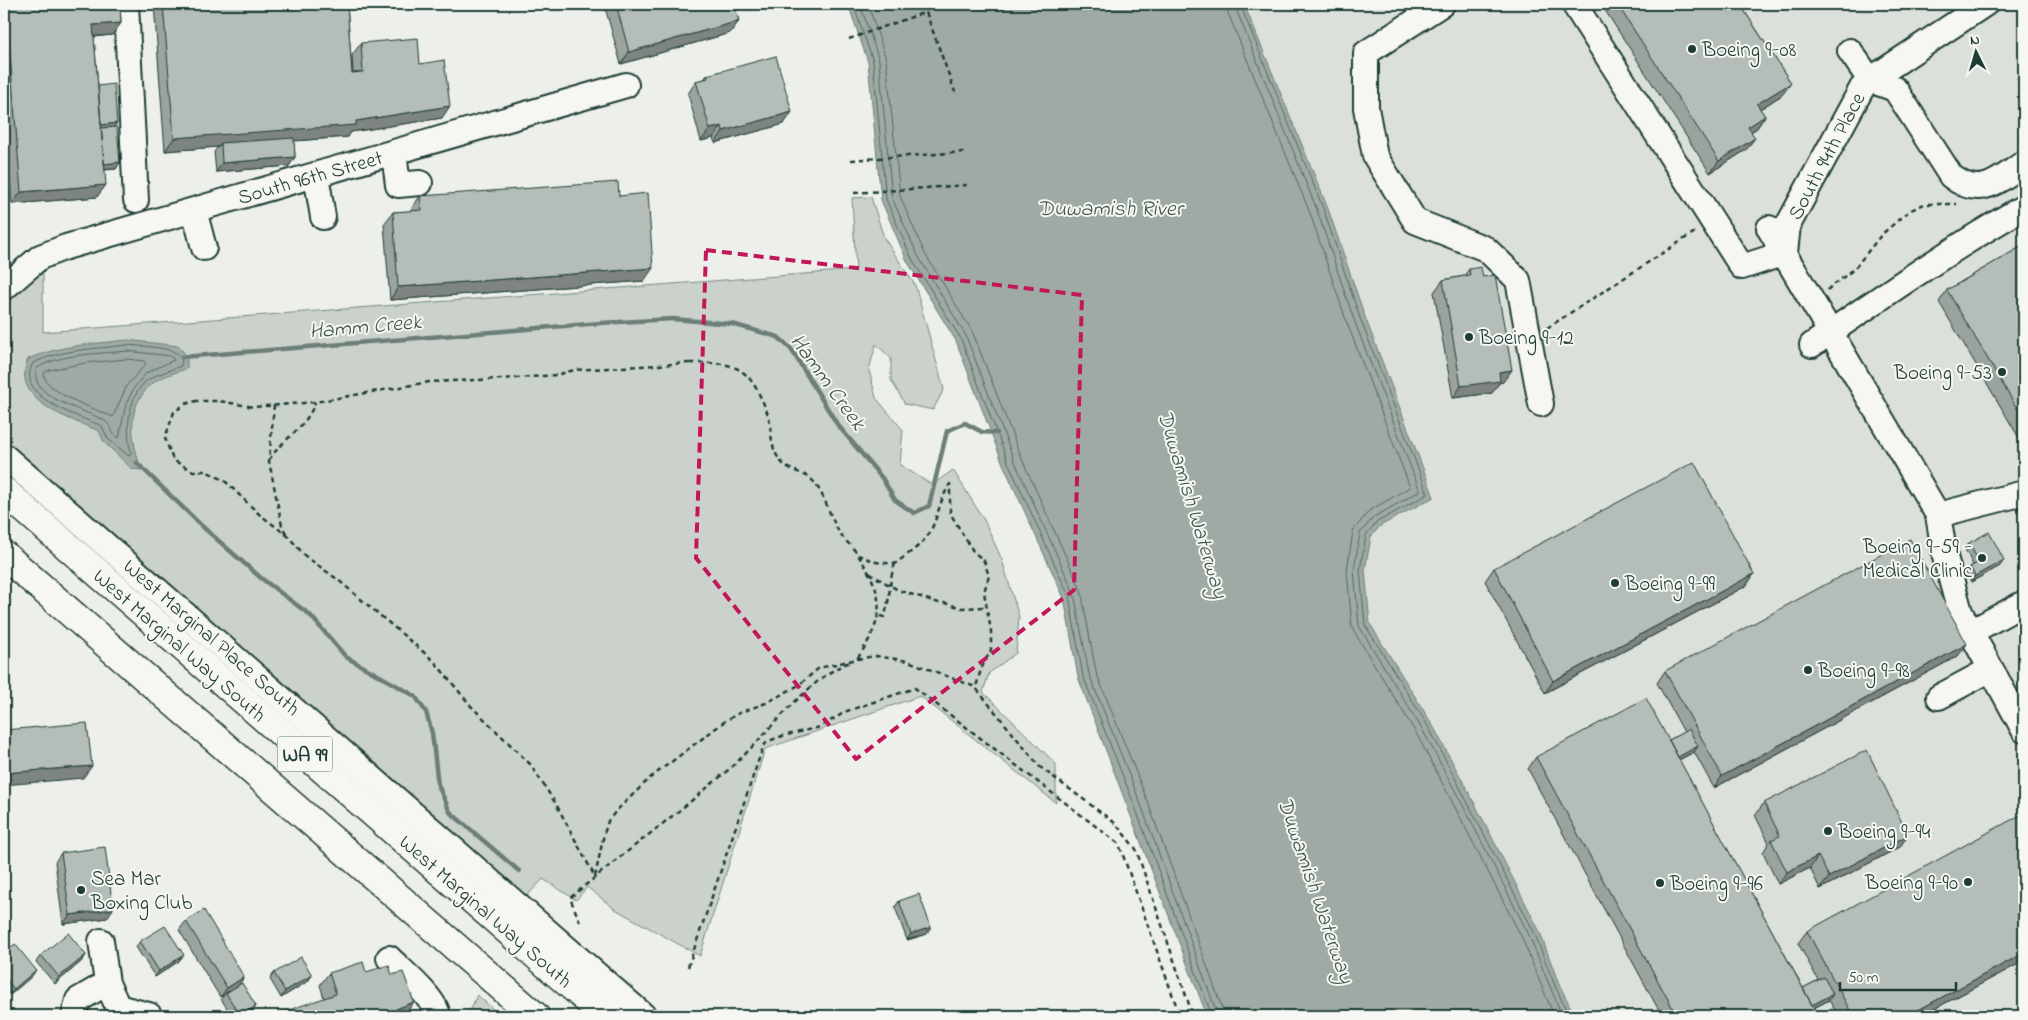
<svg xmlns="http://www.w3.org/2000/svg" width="2028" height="1020" font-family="'Indie Flower',sans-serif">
<rect width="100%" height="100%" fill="#edefea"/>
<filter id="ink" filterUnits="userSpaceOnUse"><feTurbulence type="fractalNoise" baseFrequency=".02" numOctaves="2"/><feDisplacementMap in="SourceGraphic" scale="10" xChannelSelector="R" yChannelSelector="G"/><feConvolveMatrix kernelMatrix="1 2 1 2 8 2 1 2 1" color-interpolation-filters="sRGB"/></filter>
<g filter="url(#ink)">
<!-- built -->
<path fill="#dce0db" d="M1244,4h780v1012h-449l-16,-32 -20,-54 -63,-124 -44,-82 -62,-100 -5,-54 6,-33 9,-11 54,-29 -69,-180 -38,-111z"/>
<!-- green -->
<path fill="#cbd2cc" stroke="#758880" d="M871,197l13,41 31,47 29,104 -11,21 -28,-6 -14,-24v-22l-15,-14 -7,26 7,28 27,32 -3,35 32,20 21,-15 31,50 18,40 17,57 -3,36 -27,20 -6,19 73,72v39l-136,-107 -155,53 -65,207 -85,-47 -28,-22 -11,13 -33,-21 -17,18 -522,-456v-140l17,-18 22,-10v59l813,-62 -4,-72z
M477,995l24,21h-33z"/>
<!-- water -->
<path fill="#9faaa4" stroke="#6c7e77" d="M848,4h396l83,202 38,111 69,180 -54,29 -9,11 -6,33 5,54 62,100 44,82 63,124 20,54 16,32h-368l-129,-339 -14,-79 -61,-134 -47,-123 -49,-80 -26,-61 -13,-138z
M127,340l51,6 9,10v12c-10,5 -27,8 -35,16 -28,24 -20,56 -11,86l-9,-1 -28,-27 -5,-11c-30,-13 -89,-29 -71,-72 32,-14 66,-15 99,-19z"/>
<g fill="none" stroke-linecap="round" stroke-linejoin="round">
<!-- shore -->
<path stroke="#526961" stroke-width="1" d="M853,4l20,57 13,138 26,60 49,80 47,123 61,134 14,80 51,128 78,212
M860,4l19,56 13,138 26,58 48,80 48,124 60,133 15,81 51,128 78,214
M868,4l18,55 14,137 24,56 49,81 48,124 60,133 15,82 51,128 78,216
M1226,4l2,9 82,200 37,110 63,164 -41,24 -16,20 -6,39 5,58 64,105 43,82 63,123 32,78
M1234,4l83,206 37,110 66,171 -46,26 -14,16 -6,37 5,56 63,103 44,82 63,124 33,81
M1240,4l83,204 37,110 68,176 -51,28 -11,13 -6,35 5,55 63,101 43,83 63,123 21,54 14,30
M127,345c13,2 62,0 54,21 -10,4 -21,7 -30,12 -23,12 -26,53 -20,75l-2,3 -21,-17 -6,-13c-23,-10 -88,-28 -69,-63 29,-14 63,-14 94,-18z
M127,351l44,5 3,4 -28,13 -12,15 -8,16 -7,34c-9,-3 -6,-12 -14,-17 -17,-11 -79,-23 -68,-53 25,-15 62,-14 90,-17z
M127,359l17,2 2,3 -19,21 -14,32c-15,-7 -71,-25 -69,-44l5,-3 37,-7z"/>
<!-- stream -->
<path stroke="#6c7e77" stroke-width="4.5" d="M182,357l419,-34 72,-4 59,5 46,13 13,12 46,75 45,54 13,22 19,13 15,-7 18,-75 18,-8 17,9 15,1
M137,463l66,64 58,51 49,37 36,42 69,39 11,16 6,21 6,52 12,27 69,59"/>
<defs>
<path id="minor" d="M126,4l10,196
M1442,4l-76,49v55l9,48 40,65 71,28 32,31 23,124
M1574,4l168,263 43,-14
M1850,51l20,29 25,9 56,87c29,24 48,4 73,-13
M394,153l4,32 22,-2
M316,175l7,42
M194,210l10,38
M1769,228l169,287 7,42 15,55 64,118
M1785,253l3,-28 74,-137 8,-8 115,-76
M4,288l36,-31 26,-10 560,-162
M1812,345c69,-48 139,-96 212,-138
M4,456l640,560
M1938,515l86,-22
M1971,632l53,-29
M1939,697l52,-28
M389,958c13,13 47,41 49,58
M107,983l11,24 31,8
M74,1016l4,-16 29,-17 -6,-42"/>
<path id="highway" d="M4,491l602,525
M4,555l531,461"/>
</defs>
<!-- minor casing -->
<use href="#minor" stroke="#1f3d34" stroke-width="28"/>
<!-- highway casing -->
<use href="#highway" stroke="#1f3d34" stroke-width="31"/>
<!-- path -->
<path stroke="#1f3d34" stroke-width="2.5" stroke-dasharray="5 4" stroke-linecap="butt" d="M923,4l32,88
M849,39l77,-27
M851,160l113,-8
M854,193l114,-8
M1827,290l27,-21 28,-35 27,-23 15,-7h33
M1547,328l151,-98
M690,363c32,0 54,-2 69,31 4,8 8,16 10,25 3,14 1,27 10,40 8,13 25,12 34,22 12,14 17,36 26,51 5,8 14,15 19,23 28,42 27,63 -1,104l-38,9 -20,17 -33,18 -27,10 -15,9 -74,56 -34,33 -8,10 -4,13 -9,43 -39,-73 -26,-40 -59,-58 -37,-45 -97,-82 -32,-23 -17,-20 -29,-22 -35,-34 -18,-9h-13l-20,-11 -8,-22 9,-26 11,-8 11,-3h23l35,6 61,-5 114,-20 73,-3 55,-4 17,-5z
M274,405l-5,56 13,65 5,9
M269,460c13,-21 38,-32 46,-58
M858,555l18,7 19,2c11,-9 29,-20 35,-32 9,-17 9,-31 20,-48v29l23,38 11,10 5,15 -5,16 7,39v19l-10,19 -5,18
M869,573l29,17 41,13h6l17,5 24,-1
M880,616l4,1c7,-17 4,-36 11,-53
M857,659l19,-3 32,5 67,26 65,80 75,56 21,26 57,167
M580,922l-10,-24c51,-43 106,-83 157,-127 37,-31 79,-93 125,-110
M688,967l75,-220 4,-5 12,-5 41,-10 27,-16 68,-23 204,156 61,172"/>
<!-- minor -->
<use href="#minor" stroke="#f6f6f2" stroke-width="24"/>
<!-- highway -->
<use href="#highway" stroke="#f6f6f2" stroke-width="28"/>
</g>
<!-- wall -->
<path fill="#9ba39e" stroke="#1f3d34" d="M4,4h116l1,19 -9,12 -18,2 4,49 19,37 -3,4 6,35 -4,7 -11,1 -8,27 -85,7 -8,-107z
M154,4h193l5,69h1l-1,-18 9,-12 59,21 22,54 -91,14 -3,5 -54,4 1,16 -6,9 -73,6 -2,-20 4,-5 -53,4z
M604,4h130l5,17 -9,12 -109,31z
M1601,4h139l51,79 -9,12 -22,14 5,7 -8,12 -6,4 -5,18 -36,23z
M2024,68v23l-7,-12z
M707,75l77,49 -69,19 -2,-5 -12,3 -13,-47 8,-13 8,-2z
M420,196h199l25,85 -254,19 -6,-76 9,-12 19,-1v-3z
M2024,245v197l-2,1 -83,-141 8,-12z
M1469,269l14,8 20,105 -4,1 -7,10 -39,5 -19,-106 9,-12 21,-4z
M1969,543l31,23 -29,16 -5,-9 4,-6 3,-2 -8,-16z
M1494,568l260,6 -8,12 -201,107 -60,-112z
M1958,656l-244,132 -20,-36 -15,8 124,228 15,-8 -20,-37 9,-12 217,30 -103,55h-83l-9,-16 -15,8 4,8h-156l-134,-247 8,-12 133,-17 15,-8 -27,-49 8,-12z
M1764,803l136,44 -80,42 -10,-21 -32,16 -15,-32 6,-9 -14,-28z
M61,853l46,65 -44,6 -8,-62z
M899,901l28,33 -20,6 -12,-33z
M186,921l53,64 13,28 -6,3h-14l-11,-17 3,-4 -4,2 -41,-67z
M140,941l39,20 -24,16 -19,-30z
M4,953l28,23 -22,19 -6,-7z
M41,955h45l-4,6 -27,23 -19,-22z
M366,972l39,43 -81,-17 -4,-13 9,-12z
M274,973l38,2 -4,6 -27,17 -11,-19z"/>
<!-- shaded-wall -->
<path fill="#7e8481" stroke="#1f3d34" d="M739,21l-9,12 -109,31 8,-12z
M121,23l-9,12 -27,2 8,-12z
M1791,83l-9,12 -33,21 8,-12z
M450,106l-8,12 -91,14 -3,5 -127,9v-3l-3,4 -53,4 9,-13 182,-17z
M792,112l-8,12 -69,19 8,-12z
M1765,116l-8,12 -18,11 9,-12z
M117,123l-4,6 -14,-1 -1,-3z
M722,126l-9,12 -12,3 9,-12z
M1755,138l-9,12 -36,23 9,-12z
M295,157l-6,9 -73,6 6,-9z
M120,162l-4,7 -19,1 4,-6z
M106,185l-9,12 -85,7 9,-12z
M653,268l-9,13 -254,19 8,-13z
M1512,370l-9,12 -4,1 -7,10 -39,5 8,-12 38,-14z
M2004,560l-4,6 -29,16 4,-6z
M1754,574l-8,12 -201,107 8,-12z
M1967,644l-9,12 -244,132 8,-12z
M1698,746l-4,6 -27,14 5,-6z
M92,766l-9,12 -79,7v-12z
M1908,835l-8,12 -80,42 9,-12z
M1818,856l-8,12 -32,16 9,-12z
M113,909l-6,9 -44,6 7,-9z
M931,927l-4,7 -20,6 4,-6z
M2024,953v8l-103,55h-14z
M86,955l-4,6 -27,23 4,-7z
M184,955l-5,6 -24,16 4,-6z
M36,970l-4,6 -22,19 4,-6z
M312,975l-4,6 -27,17 4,-7z
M244,977l-6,10 -12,6 -2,2 -4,2 7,-9z
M1833,994l-4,6 -27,14 4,-6z
M414,1002l-9,13 -5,1h-10l6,-7z
M256,1006l-4,7 -6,3h-6z"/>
<!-- building -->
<path fill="#b4bdb8" stroke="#1f3d34" d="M6,4h114l1,19 -28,2 13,160 -85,7z
M163,4h184l5,69 11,-1 -2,-29 57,-5 2,26 24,-4 6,46 -94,15v4l-182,13z
M616,4h118l5,17 -110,31z
M1617,4h123l51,79 -34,21 8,12 -17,11 7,11 -36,23z
M776,56l16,56 -69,19 -1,-5 -12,3 -14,-48 12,-3 -1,-3z
M114,84l3,39 -16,2 -3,-39z
M117,127l3,35 -16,2 -3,-36z
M294,138l1,19 -73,6 -1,-20z
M618,182l1,14 29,-3 5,75 -255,19 -5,-75 29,-2 -2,-14z
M2024,245v175l-77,-130z
M1481,267l2,10 12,-2 17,95 -13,2 1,9 -39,5 -18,-106 27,-5 -1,-6z
M1694,462l60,112 -201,107 -59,-113z
M1989,532l15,28 -29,16 -5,-9 9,-5 -10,-19z
M1910,539l57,105 -245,132 -57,-105z
M4,682l2,6 -2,1z
M1646,698l172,318h-141l-141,-259z
M87,723l5,43 -88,7v-43z
M1689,729l9,17 -20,11 -9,-17z
M1867,750l41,85 -79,42 -11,-21 -31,16 -16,-32 9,-4 -16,-33z
M2024,813v140l-117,63h-54l-46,-85z
M105,847l8,62 -43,6 -9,-62z
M919,894l12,33 -20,7 -12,-33z
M204,910l40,67 -17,11 -41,-67z
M165,926l19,29 -25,16 -19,-30z
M68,933l18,22 -27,22 -18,-22z
M15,944l21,26 -22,19 -10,-13v-23z
M301,957l11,18 -27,16 -11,-18z
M363,962l3,10 23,-7 3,10 11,-3 11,30 -18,7 2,6 -4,1h-123l65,-22 -7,-21z
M1824,977l9,17 -21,11 -9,-17z
M242,983l14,23 -16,10 -14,-23z
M195,1010l16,6h-18z"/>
</g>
<!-- marked area -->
<path fill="none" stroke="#c2185b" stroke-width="4" stroke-dasharray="10 6" stroke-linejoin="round" d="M706,250l376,45 -8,295 -218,169 -160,-201z"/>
<!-- markers -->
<g fill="#1f3d34" stroke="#f6f6f2" stroke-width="2">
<circle cx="1692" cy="49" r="5"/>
<circle cx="1469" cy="337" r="5"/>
<circle cx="2002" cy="372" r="5"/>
<circle cx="1982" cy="558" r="5"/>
<circle cx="1615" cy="583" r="5"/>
<circle cx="1808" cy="670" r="5"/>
<circle cx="1828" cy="831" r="5"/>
<circle cx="1968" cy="882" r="5"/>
<circle cx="1660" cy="883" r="5"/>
<circle cx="81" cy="890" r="5"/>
</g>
<g text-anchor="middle" stroke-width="4" stroke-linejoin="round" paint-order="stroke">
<!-- shield labels -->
<rect fill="#f6f6f2" stroke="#60746d" stroke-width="1" x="277.5" y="736.5" width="55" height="35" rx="4"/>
<g font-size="20" font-weight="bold" fill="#1f3d34">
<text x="305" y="761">WA 99</text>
</g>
<!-- poi labels -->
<g font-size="21" fill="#1f3d34" stroke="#f6f6f2" text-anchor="start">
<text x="1702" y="56">Boeing 9-08</text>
<text x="1479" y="344">Boeing 9-12</text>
<text x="1992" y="379" text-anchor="end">Boeing 9-53</text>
<text x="1972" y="553" text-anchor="end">Boeing 9-59 -<tspan x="1972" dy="24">Medical Clinic</tspan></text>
<text x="1625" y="590">Boeing 9-99</text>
<text x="1818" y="677">Boeing 9-98</text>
<text x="1838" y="838">Boeing 9-94</text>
<text x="91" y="885">Sea Mar<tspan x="91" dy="24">Boxing Club</tspan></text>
<text x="1958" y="889" text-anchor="end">Boeing 9-90</text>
<text x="1670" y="890">Boeing 9-96</text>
</g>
<!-- street labels -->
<g font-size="21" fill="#1f3d34" stroke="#f6f6f2">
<text transform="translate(1826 156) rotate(-62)" y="7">South 94th Place</text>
<text transform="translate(310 177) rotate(-16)" y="7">South 96th Street</text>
<text transform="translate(212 637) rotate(41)" y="7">West Marginal Place South</text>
<text transform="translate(180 645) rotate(41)" y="7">West Marginal Way South</text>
<text transform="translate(486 911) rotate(41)" y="7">West Marginal Way South</text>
</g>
<!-- water labels -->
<g font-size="22" font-style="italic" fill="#3f5850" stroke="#f6f6f2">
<text x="1110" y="215">Duwamish River</text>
<text transform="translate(365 325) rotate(-5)" y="8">Hamm Creek</text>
<text transform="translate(829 381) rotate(54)" y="8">Hamm Creek</text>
<text transform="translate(1194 504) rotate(73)" y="8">Duwamish Waterway</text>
<text transform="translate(1317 890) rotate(71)" y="8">Duwamish Waterway</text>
</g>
</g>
<!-- margin -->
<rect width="2028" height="1020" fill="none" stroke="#f6f6f2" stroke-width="20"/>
<rect x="10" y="10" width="2008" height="1000" fill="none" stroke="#1f3d34" stroke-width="2" filter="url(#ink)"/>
<!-- north arrow -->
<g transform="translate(1976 52) rotate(355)" stroke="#f6f6f2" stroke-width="4" paint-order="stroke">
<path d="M0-4L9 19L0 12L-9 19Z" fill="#1f3d34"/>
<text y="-8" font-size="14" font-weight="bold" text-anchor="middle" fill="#1f3d34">N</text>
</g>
<!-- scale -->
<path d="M1840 982v8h116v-8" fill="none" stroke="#1f3d34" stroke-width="2.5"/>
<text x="1848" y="982" font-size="15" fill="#1f3d34" stroke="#f6f6f2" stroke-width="4" paint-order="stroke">50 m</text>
</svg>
